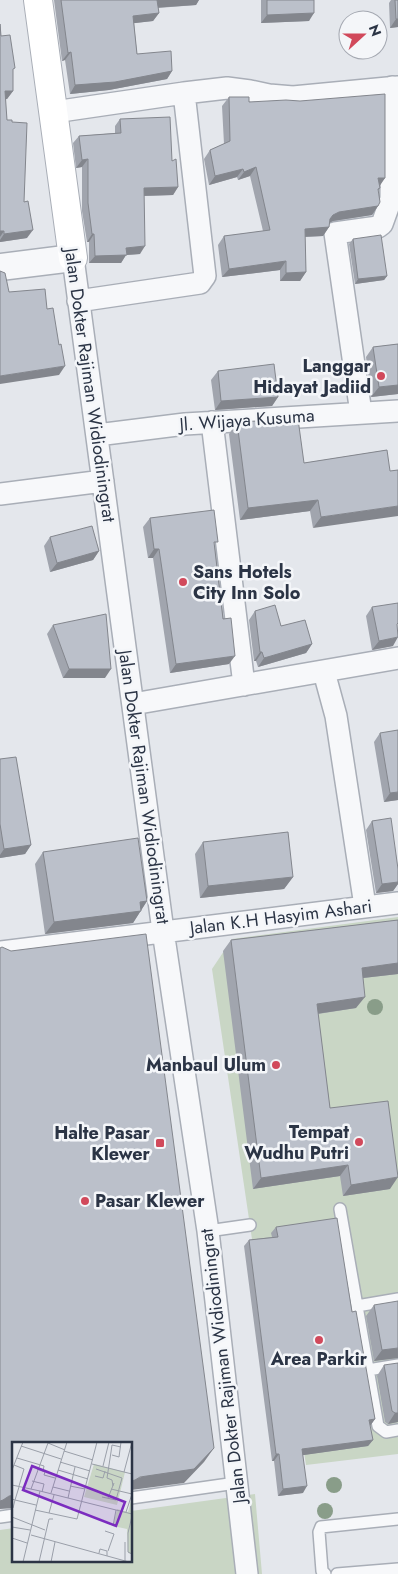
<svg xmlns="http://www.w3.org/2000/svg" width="398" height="1574" font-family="Jost,sans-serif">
<rect width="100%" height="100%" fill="#e4e7ec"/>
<!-- green -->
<path fill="#c9d6c5" d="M398,917v537l-92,11 -34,-221 -19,2 -41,-277 20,-30z
M255,1494l7,80h-262v-44l14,-2v32h117v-49z"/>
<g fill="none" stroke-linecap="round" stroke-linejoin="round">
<defs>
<path id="service" d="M340,1209l38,217 8,6 12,-2
M208,1231l42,-6
M357,1306l41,-7
M368,1370l30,-5
M131,1498l105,-15
M0,1517l14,-2
M325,1574l-3,-3 -3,-39 2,-5 77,-8
M337,1574l61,-5"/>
<path id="minor" d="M54,112l130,-19 43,-5 23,3 19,4 24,2 105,-10
M73,258l90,673 45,300 39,343
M78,301l122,-18 5,-7 -21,-183
M361,413l-26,-180 43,-6 4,-3 9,-25 1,-112
M212,422l32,263
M97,435l88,-11 213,-13
M0,494l103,-13
M324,672l12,44 29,190
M133,704l265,-46
M0,952l398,-49"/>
<path id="tertiary" d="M0,267l73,-9"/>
<path id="secondary" d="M38,0l35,258"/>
</defs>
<!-- service casing -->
<use href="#service" stroke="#a9aeb7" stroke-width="14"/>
<!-- minor casing -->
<use href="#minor" stroke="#a9aeb7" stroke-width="24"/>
<!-- tertiary casing -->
<use href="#tertiary" stroke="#a9aeb7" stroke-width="29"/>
<!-- secondary casing -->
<use href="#secondary" stroke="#a9aeb7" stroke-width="30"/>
<!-- service -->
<use href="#service" stroke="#f7f8fa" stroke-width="11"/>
<!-- minor -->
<use href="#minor" stroke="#f7f8fa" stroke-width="21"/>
<!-- tertiary -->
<use href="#tertiary" stroke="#f7f8fa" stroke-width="26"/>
<!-- secondary -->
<use href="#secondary" stroke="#fff" stroke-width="28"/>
</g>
<!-- trees -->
<g fill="#899d89">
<circle cx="375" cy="1007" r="8"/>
<circle cx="334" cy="1485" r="8"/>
<circle cx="325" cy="1511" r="8"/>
</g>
<!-- wall -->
<path fill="#a1a5ae" d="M54,0h145l-3,5 -38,3 1,5 -6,8 -19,2 3,31 35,17 -5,8 -58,11 -39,4 -5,-34 -3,1z
M261,0h53l-5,21 -48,2z
M391,0h7v27l-8,1 -1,-25z
M0,24l1,12 12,36v19l-6,8h-2l2,21 17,82 3,36 -27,4z
M229,97l20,5 136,76 -6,7 1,3 -2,3v15l-6,9 -39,6 -4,1v5l-6,9 -18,1 1,35 -6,9h-20v-11l-58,7 -4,-32 6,-9 39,-5 -13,-55 -12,4 -1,-3 -28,8 -5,-26 6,-9 14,-6 -2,-38z
M120,119l52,42 6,26 -5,8 -29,1 -4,58 -14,1 -5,8h-32v-21h-2l-5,-31v-44l-6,1 -3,-25 6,-7 36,-3v-7z
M353,239l34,37 -3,4 -29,4 -6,-40z
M398,344v50l-27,3 -5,-40 7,-10z
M218,371l60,26 -6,9 -57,4 -4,-30z
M237,422l67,41 83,-13 -74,78 -3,-17 -70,9 -11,-86z
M150,518l65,28 14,118 -59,9 -17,-115h-5l-5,-31z
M50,537l49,14 -6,9 -43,12 -6,-26z
M372,607l21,39 -21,4 -6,-34z
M255,611l57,33 -6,9 -48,14 -2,-6h-2l-5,-41z
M53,625l52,53h-42l-16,-44z
M380,733l18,67 -14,2 -10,-60z
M0,759l31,86 -6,9 -25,4z
M372,821l26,48v15l-5,7 -17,2 -10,-63z
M203,842l90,35 -9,12 -84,9 -5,-44z
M43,852l104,49 -14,22 -88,11 -10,-70z
M398,920v54l-35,4 -7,30 -38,6 12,94 60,81 -47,7 -3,-20 -87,13 -30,-238 8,-11z
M276,1227l76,85 23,107 -5,7 3,14 -5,6 -65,9v38l-25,3 -4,-35h-2l-28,-215 5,-6 23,-3 -1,-4z
M374,1305l23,53 -23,3 -8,-45z
M384,1365l14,57 -10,2 -3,-2 -8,-46z"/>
<!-- shaded-wall -->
<path fill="#83868d" d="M157,0h42l-3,5 -44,3z
M159,13l-6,8 -26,3 6,-8z
M314,13l-5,8 -48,2 6,-8z
M396,19h2v8l-8,1z
M71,52l-6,8 -3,1 6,-8z
M172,71l-5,8 -58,11 -39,4 5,-9z
M5,91h8l-6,8 -7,1z
M88,159l-6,8 -6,1 6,-8z
M256,167l-6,9 -12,4 6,-8z
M243,169l-6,8 -28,8 6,-9z
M378,178h7l-6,9z
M178,187l-5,8 -34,1 5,-8z
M378,206l-6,9 -39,6 -6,3 2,3 -6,9 -24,1 6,-8 34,-17z
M33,230l-6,8 -27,4v-2l4,-6z
M0,231h4l-4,6z
M92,234h2l-5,8h-2z
M145,246l-5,8 -14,1 -5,8h-32l6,-7 31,-8z
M286,261l-6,9 -58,7 7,-8z
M306,272l-6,9h-20l6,-8z
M387,276l-3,4 -29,4 3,-5z
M65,366l-6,9 -59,9v-8z
M398,385v9l-27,3 8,-10z
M278,397l-6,9 -57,4 6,-9z
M318,500l-8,11 -70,9 8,-12z
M398,506v10l-85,12 8,-11z
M154,549h5l-6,9h-5z
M99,551l-6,9 -43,12 7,-9z
M398,637l-5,9 -21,4 7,-9z
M312,644l-6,9 -48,14 6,-9z
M260,652h2l-6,9h-2z
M235,656l-6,8 -59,9 6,-9z
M69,669h42l-6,9h-42z
M398,792v8l-14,2 6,-9z
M31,845l-6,9 -25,4v-3l4,-6z
M293,877l-9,12 -84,9 8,-12z
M398,882v2l-5,7 -17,2 6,-9z
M147,901l-14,22 -88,11 9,-12z
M398,963v11l-44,5 8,-11z
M365,997l-9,11 -47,7 8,-11z
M348,1165l-8,11 -87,13 8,-11z
M398,1177l-8,12 -47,7 8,-11z
M398,1348v10l-24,3 8,-11z
M395,1413h3v9l-10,2z
M375,1419l-5,7 -1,-6z
M373,1440l-5,6 -71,10 5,-7z
M214,1448l-10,14 -20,21 -53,7v-9z
M276,1454h3l-5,7h-2z
M307,1486l-4,7 -25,3 5,-7z
M14,1495v13l-14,1v-8l9,-5z"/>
<!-- building -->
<path fill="#bbc0ca" stroke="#83868d" d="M61,0h98h-2l2,13 -26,3 4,38 34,-3 1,20 -57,11 -40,3 -4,-33 -3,1z
M267,0h47v13l-47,2z
M395,0h3v19h-2z
M0,24l1,12 9,-1 5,33 -2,1v22h-8l2,29h5v2l15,1 -3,79 4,-1 5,29 -29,4v-3h-4z
M385,94v84h-7l2,10 -2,1 2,13 -2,4 -39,6 -6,3 -3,4 -1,8 -24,2 1,43 -20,1v-12l-57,8 -5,-33 46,-6 -14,-63 -12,5 -1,-3 -28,7 -5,-26 20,-9 -1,-44h20v5l37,-2 14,1z
M170,117l2,44 4,-2 2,28 -34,1 1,58 -19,2 1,7 -32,1 -1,-22h-2l-4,-31v-44l-6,1 -3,-24 42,-3 -1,-14z
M381,235l6,41 -29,3 -5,-40z
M0,271l5,2 4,19 36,-3 2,20 6,-1 6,37 2,-1 4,22 -65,10z
M398,344v41l-19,2 -6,-40z
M274,364l4,33 -57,4 -3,-30z
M298,419l6,44 83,-13 3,21 8,-1v36l-77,11 -3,-17 -70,8 -11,-86z
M214,510l4,32h-4l9,77 8,-1 4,38 -59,8 -17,-115h-5l-4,-31z
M92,526l7,25 -42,12 -7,-26z
M398,603v20l-1,1 1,13 -19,4 -7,-34z
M275,605l6,21 24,-6 7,24 -48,14 -2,-6h-2l-5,-41z
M106,614l5,55h-42l-16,-44z
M398,730v62l-8,1 -10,-60z
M16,757l15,88 -27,4 -4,-25v-65z
M391,818l7,51v13l-16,2 -10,-63z
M288,832l5,45 -85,9 -5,-44z
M138,838l9,63 -7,1 1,9 -87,11 -11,-70z
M398,920v43l-36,5 3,29 -48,7 13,104 58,-7 10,76 -47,8 -3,-20 -87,13 -30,-238z
M146,934l68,514 -20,21 -54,8 -5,3 -4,1v-38h-117v52l-5,1 -6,4 -3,1v-553l2,-1 9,4z
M337,1218l15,94 4,-1 19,108 -6,1 4,20 -71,9 5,37 -24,3 -4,-35h-3l-27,-214 29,-3 -2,-10z
M398,1301v47l-16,2 -8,-45z
M398,1363v50h-3l-3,-2 -8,-46z"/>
<!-- markers -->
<g fill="#d1495b" stroke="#f4f6f9" stroke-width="2">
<circle cx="381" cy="376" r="5"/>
<circle cx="183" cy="582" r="5"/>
<circle cx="276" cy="1065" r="5"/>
<circle cx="359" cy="1142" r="5"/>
<rect x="155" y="1138" width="10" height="10" rx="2.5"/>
<circle cx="85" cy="1201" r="5"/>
<circle cx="319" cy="1340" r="5"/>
</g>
<g text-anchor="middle" stroke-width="5" stroke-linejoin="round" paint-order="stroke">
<!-- poi labels -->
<g font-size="18" font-weight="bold" fill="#2b3445" stroke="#f4f6f9" text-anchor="end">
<text x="371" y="372">Langgar<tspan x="371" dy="21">Hidayat Jadiid</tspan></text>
<text x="193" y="578" text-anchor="start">Sans Hotels<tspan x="193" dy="21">City Inn Solo</tspan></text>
<text x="266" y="1071">Manbaul Ulum</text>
<text x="349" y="1138">Tempat<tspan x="349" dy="21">Wudhu Putri</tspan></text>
<text x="150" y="1139">Halte Pasar<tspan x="150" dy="21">Klewer</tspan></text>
<text x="95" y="1207" text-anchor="start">Pasar Klewer</text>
<text x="319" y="1365" text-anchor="middle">Area Parkir</text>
</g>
<!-- street labels -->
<g font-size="18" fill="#2b3445" stroke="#f4f6f9">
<text transform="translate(90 385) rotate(82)" y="6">Jalan Dokter Rajiman Widiodiningrat</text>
<text transform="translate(247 420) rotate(-4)" y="6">Jl. Wijaya Kusuma</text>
<text transform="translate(144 787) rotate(82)" y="6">Jalan Dokter Rajiman Widiodiningrat</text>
<text transform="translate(281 917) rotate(-7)" y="6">Jalan K.H Hasyim Ashari</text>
<text transform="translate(223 1366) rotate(-97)" y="6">Jalan Dokter Rajiman Widiodiningrat</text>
</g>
</g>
<!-- overview -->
<g transform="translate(12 1442)">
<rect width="120" height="120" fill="#e4e7ec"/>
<path d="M82,22l31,8 -8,33 -33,-8zM120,55v57l-4,-1 -1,-24 -14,-3 4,-17 11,3z" fill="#c9d6c5"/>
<path fill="none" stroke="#9a9fa9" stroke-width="1" d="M36,1l17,7M9,4l40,13M52,9l29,9M100,13l7,2 2,-15M5,16l27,8 -1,5M48,20l30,9M80,22l40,10M2,23l10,4 -5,17M91,24l6,-24M25,27l8,3 -1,3 11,3M84,27l26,9 -6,22 -14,-3M0,28l11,-28M46,28l30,9M112,30l8,-30M83,34l8,2 2,-7M20,39l12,3 -2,8M0,43l28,6M58,44l15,3M101,44l-1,-6 -5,-2 4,-26 1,-7 9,2M41,45l16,4M19,47l17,-46M99,47l21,5M39,51l16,-51M56,56l7,-31M96,56l6,-15M0,57l3,1 4,-13M1,66l2,-8 21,5M23,68l42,9 20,-77M114,70l6,-18M37,71l5,-18M120,74l-4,17v19l4,2M0,75l33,13M101,84l3,-16M0,85l18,3M93,89l9,3 -6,17M19,93l98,27M0,96l15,5M87,111l1,-4 7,2v5M113,119v-19M11,120l17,-71 92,23M27,120l10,-43h4M39,120l4,-20"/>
<path fill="#7b2cbf" fill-opacity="0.15" stroke="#7b2cbf" stroke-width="2.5" d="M20,24l93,36 -9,24 -93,-36z"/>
<rect width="120" height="120" fill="none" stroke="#2b3445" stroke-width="2.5"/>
</g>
<!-- north arrow -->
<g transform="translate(363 35) rotate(69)"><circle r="24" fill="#f4f6f9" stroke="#a4a8b1"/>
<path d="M0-4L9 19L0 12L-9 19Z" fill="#d1495b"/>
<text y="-8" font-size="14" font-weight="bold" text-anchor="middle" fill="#2b3445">N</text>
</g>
</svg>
